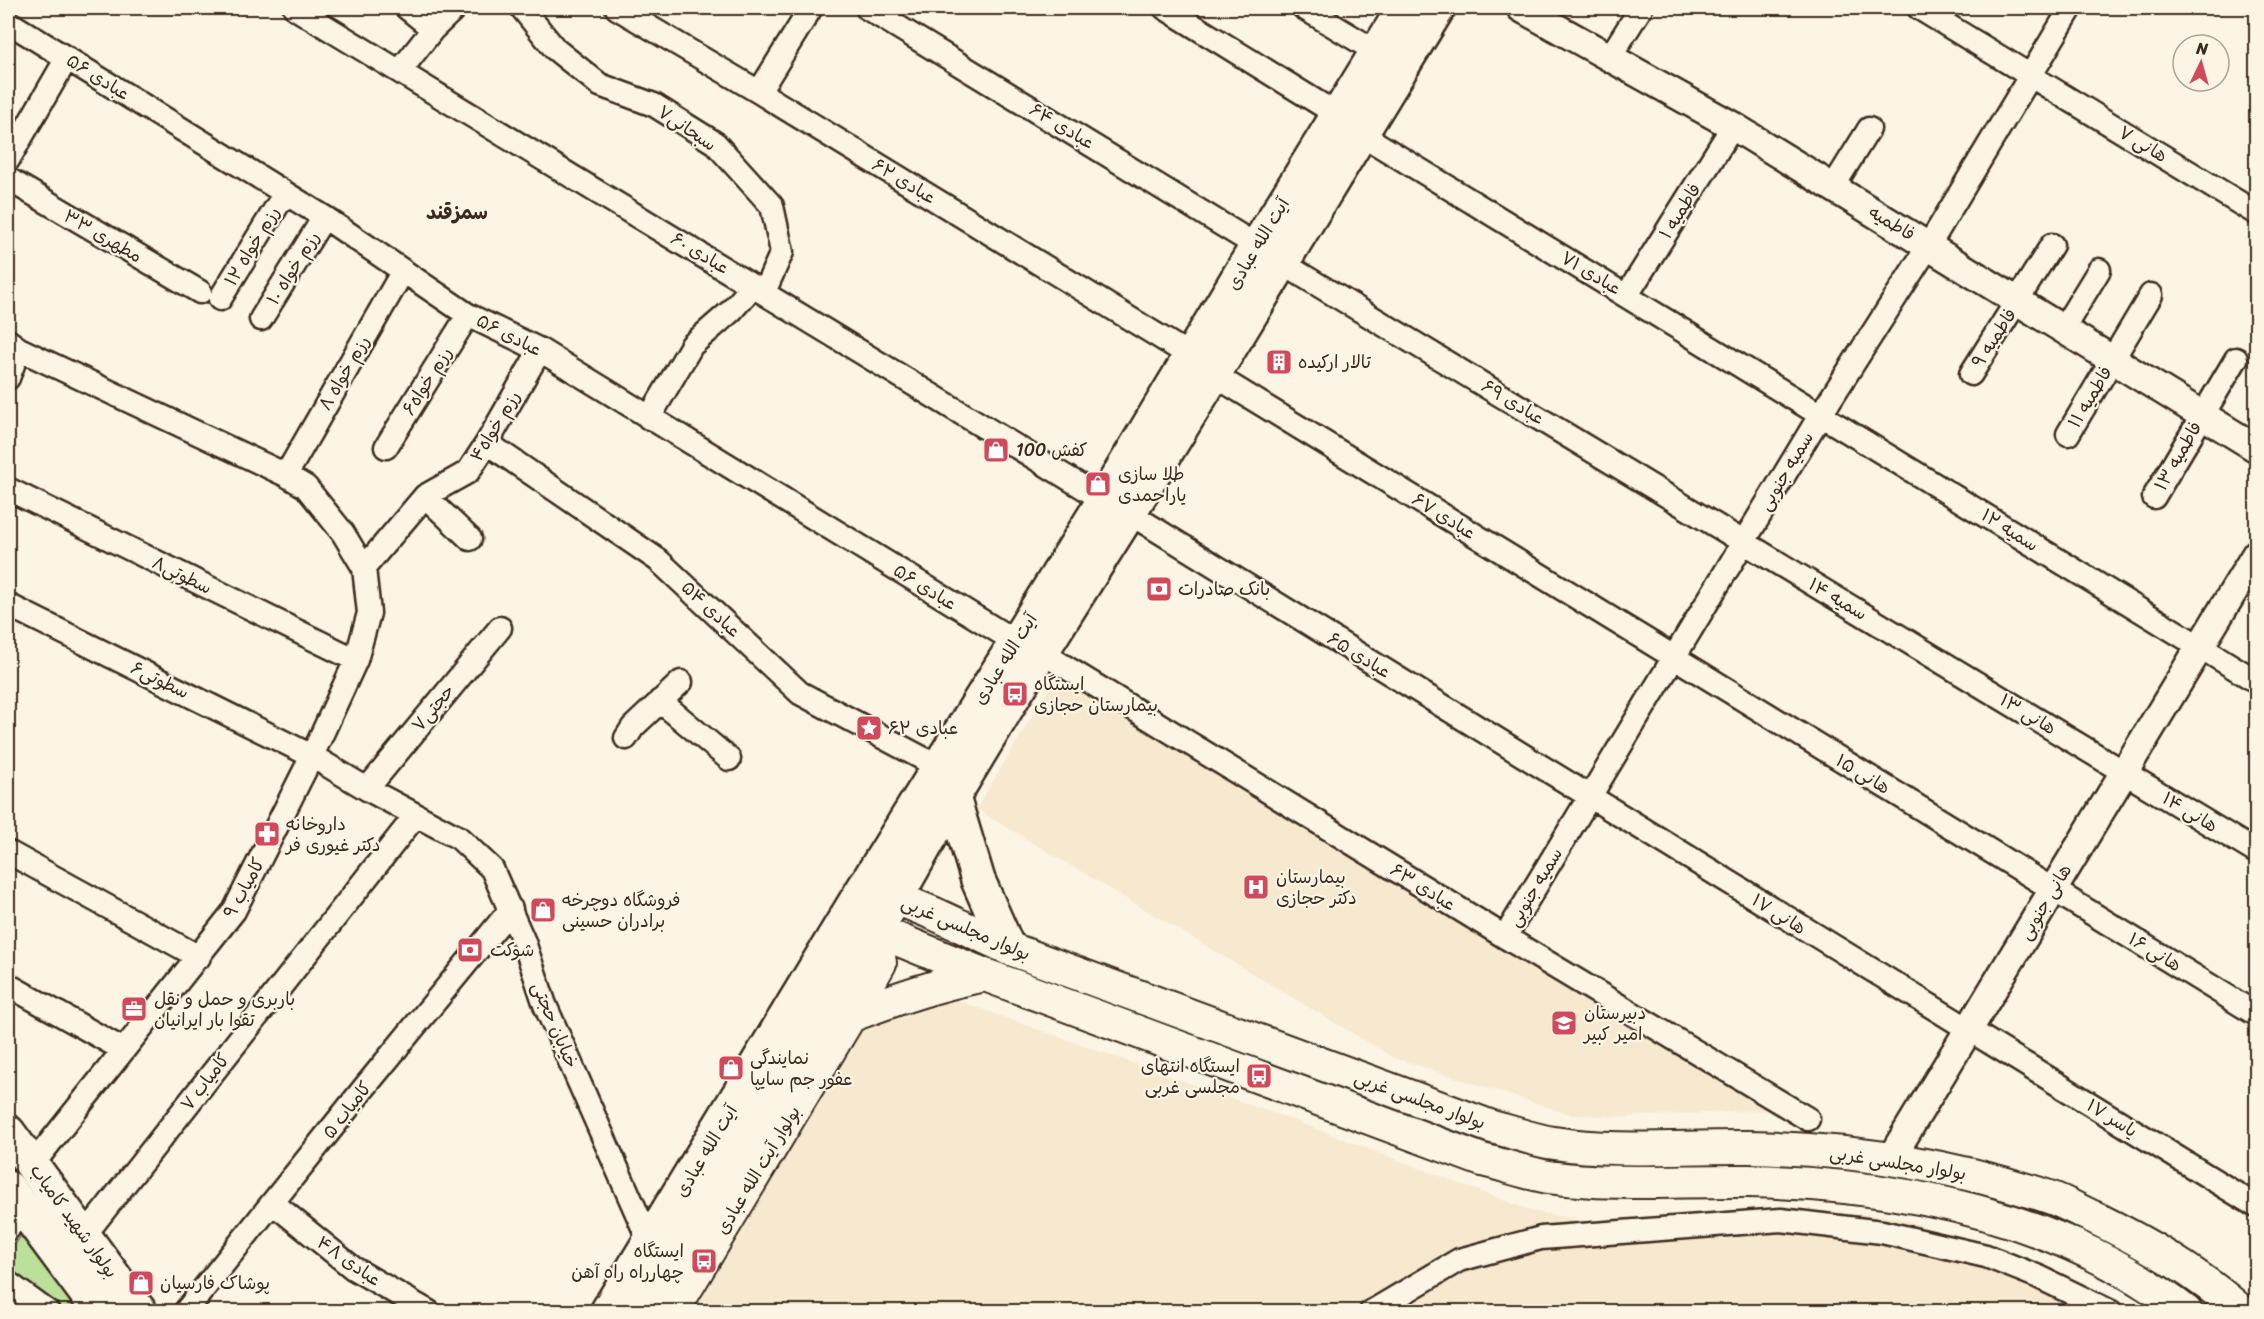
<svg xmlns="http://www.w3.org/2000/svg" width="2264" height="1319" font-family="Sriracha,'Playpen Sans Arabic',sans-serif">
<rect width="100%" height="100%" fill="#fcf5e5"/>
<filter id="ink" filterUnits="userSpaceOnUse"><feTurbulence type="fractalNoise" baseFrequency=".0167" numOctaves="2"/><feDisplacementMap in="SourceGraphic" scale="12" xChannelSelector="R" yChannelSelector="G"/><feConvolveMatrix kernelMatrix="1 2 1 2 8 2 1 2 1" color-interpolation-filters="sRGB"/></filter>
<g filter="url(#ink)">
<!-- built -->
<path fill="#f7e9d0" d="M1056,677l480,288 230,145 -139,7 -55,-2 -178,-57 -418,-249z
M956,1000l353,126 223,85 76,14 175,-15 113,7 108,36 112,49 13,9 -1439,1 91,-154 82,-130 64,-26z"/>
<!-- green -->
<path fill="#bbe09a" stroke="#7b855c" stroke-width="1.5" d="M22,1233l59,78h-17l-56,-42v-18l9,-9z"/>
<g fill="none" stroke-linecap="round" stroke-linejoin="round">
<defs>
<path id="minor" d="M295,8l809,492
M407,8l26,21
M522,8l33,41 45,36 54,20 61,38 57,63 10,46 -18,40
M617,8l142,84 432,264
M867,8l390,238
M1165,8l173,107
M1304,8l73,44
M1919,8l337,205
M8,22l316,195 144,98 72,35 476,292
M1610,57l31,-49
M400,71l33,-42 22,-21
M759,92l52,-84
M1361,134l895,547
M8,160l59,-102
M8,179l192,113
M1833,187l36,-58
M1282,263l974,589
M1627,295l106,-169
M220,299l65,-106
M261,319l63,-102
M2063,329l36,-59
M8,341l11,8 267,126 20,12 37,46 21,35 5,45 -13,47 -44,96 -78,155 -201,253
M1971,374l81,-129
M1214,375l1042,639
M8,378l11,-29
M649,418l43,-73 39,-34 22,-25
M2068,434l83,-139
M487,443l171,117 142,133 139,74
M386,447l82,-132
M286,475l117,-204
M8,489l348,171
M425,496l45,43
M2154,497l82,-138
M1129,513l1127,693
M364,568l61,-72 43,-24 19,-29 53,-93
M8,605l304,151 55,33 92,49 33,31 32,73 21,63 105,238
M1041,652l464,285 303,182
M660,701l69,58
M626,738l7,-11 48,-45
M367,789l133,-161
M8,852l191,105
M1505,937l316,-523 108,-169 142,-237
M8,985l114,64
M273,1203l80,65 76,44
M8,1229c8,-12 8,-22 4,-35
M84,1236l332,-421
M8,1283l40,29
M185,1312l179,-224 147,-179
M1371,1312l88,-52 82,-22 240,-18 101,12 104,24 53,21 72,35"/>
<path id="tertiary" d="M1521,8l212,118 523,322
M1891,1158l365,-604"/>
<path id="secondary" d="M850,1016c45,-17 88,-32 135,-41
M672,1312l178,-296 30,-53 -5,-33
M2186,1312c-124,-96 -285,-128 -438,-131 -66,-1 -134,5 -200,-4 -22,-4 -44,-12 -66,-17l-497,-185 -110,-45 -18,-31 39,-1 39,16 73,34 484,179c21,5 41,13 62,16 64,10 130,3 195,4 102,2 206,18 303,51 14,5 27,13 41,19 53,26 104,55 149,95"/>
<path id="primary" d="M953,797l25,83 30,68
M8,1132l132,180
M8,1188l92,124
M607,1312l250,-413 247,-399 153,-254 147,-238
M643,1312l232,-382 21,-32 57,-101 62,-103 114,-181 309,-505"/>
</defs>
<!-- minor casing -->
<use href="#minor" stroke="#3b2a1e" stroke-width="27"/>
<!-- tertiary casing -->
<use href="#tertiary" stroke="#3b2a1e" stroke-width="32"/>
<!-- secondary casing -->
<use href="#secondary" stroke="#3b2a1e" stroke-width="36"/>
<!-- primary casing -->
<use href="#primary" stroke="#3b2a1e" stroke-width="38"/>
<!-- minor -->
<use href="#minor" stroke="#fcf5e5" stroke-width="22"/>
<!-- tertiary -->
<use href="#tertiary" stroke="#fcf5e5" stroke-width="27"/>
<!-- secondary -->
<use href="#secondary" stroke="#fcf5e5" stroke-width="32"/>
<!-- primary -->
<use href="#primary" stroke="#fcf5e5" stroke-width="33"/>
</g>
</g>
<!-- icons -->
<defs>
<symbol id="building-square" viewBox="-11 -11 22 22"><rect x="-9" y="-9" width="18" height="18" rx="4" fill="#d1495b" stroke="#fcf5e5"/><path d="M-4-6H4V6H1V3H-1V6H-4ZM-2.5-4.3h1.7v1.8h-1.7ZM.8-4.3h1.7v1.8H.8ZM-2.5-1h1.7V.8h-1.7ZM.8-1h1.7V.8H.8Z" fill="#fff"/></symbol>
<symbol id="shop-square" viewBox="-11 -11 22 22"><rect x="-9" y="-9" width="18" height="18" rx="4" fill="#d1495b" stroke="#fcf5e5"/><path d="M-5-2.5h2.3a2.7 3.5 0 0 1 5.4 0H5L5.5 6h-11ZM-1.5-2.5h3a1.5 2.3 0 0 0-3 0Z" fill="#fff"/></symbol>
<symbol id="bank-square" viewBox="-11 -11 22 22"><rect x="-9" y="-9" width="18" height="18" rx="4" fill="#d1495b" stroke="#fcf5e5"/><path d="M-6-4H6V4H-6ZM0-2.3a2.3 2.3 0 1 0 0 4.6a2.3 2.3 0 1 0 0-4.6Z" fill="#fff"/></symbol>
<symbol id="bus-square" viewBox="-11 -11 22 22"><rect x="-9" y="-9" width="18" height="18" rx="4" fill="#d1495b" stroke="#fcf5e5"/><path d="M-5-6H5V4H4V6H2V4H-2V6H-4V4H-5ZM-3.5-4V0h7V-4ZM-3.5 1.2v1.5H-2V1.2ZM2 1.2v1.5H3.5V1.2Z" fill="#fff"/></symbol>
<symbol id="sight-square" viewBox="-11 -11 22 22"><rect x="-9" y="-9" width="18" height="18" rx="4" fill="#d1495b" stroke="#fcf5e5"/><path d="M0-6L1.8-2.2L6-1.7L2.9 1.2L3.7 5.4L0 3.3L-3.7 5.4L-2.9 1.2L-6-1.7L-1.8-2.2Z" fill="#fff"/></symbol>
<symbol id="pharmacy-square" viewBox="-11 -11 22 22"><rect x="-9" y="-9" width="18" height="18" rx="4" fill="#d1495b" stroke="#fcf5e5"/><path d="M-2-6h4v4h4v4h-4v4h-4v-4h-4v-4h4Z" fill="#fff"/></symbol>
<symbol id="hospital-square" viewBox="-11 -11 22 22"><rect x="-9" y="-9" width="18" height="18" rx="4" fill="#d1495b" stroke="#fcf5e5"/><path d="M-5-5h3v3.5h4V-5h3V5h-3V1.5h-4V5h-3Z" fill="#fff"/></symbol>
<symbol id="office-square" viewBox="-11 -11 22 22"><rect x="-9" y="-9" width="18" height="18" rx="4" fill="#d1495b" stroke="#fcf5e5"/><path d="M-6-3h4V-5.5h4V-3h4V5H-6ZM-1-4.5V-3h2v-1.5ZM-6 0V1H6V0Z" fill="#fff"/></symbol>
<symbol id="school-square" viewBox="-11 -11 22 22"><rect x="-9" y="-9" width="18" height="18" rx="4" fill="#d1495b" stroke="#fcf5e5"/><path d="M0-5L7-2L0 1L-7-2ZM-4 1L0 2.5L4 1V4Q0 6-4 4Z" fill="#fff"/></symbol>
</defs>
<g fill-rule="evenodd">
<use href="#building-square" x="1264" y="347" width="30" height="30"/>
<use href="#shop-square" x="981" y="435" width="30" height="30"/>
<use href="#shop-square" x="1083" y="469" width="30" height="30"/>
<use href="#bank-square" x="1144" y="574" width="30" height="30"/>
<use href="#bus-square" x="1000" y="679" width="30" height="30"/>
<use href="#sight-square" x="854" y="713" width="30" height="30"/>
<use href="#pharmacy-square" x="252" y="819" width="30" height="30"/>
<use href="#hospital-square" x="1241" y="872" width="30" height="30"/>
<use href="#shop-square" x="528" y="895" width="30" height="30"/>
<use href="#bank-square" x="455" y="935" width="30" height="30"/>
<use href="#office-square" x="119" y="994" width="30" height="30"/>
<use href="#school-square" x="1549" y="1008" width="30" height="30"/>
<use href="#shop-square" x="716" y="1053" width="30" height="30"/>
<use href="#bus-square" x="1244" y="1061" width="30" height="30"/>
<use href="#bus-square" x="689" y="1246" width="30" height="30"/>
<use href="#shop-square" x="126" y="1268" width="30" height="30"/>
</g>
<g text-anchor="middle" stroke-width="4.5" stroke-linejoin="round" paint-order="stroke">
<!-- street labels -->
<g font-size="18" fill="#3b2a1e" stroke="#fcf5e5">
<text transform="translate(98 77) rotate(32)" y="6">عبادی ۵۶</text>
<text transform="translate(1062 126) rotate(31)" y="6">عبادی ۶۴</text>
<text transform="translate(687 128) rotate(34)" y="6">سبحانی۷</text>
<text transform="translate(2143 144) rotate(31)" y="6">هانی ۷</text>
<text transform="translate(904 181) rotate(31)" y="6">عبادی ۶۲</text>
<text transform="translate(1680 211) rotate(-58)" y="6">فاطمیه ۱</text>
<text transform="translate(1892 223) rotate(31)" y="6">فاطمیه</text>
<text transform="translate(103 236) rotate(30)" y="6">مطهری ۳۳</text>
<text transform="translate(1258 244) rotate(-59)" y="6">آیت الله عبادی</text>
<text transform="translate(252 246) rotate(-59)" y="6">رزم خواه ۱۲</text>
<text transform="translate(700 253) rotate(31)" y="6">عبادی ۶۰</text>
<text transform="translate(293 268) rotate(-58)" y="6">رزم خواه ۱۰</text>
<text transform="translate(1591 273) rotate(31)" y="6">عبادی ۷۱</text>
<text transform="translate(509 335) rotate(27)" y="6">عبادی ۵۶</text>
<text transform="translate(1994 338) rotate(-57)" y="6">فاطمیه ۹</text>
<text transform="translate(344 373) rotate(-60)" y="6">رزم خواه ۸</text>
<text transform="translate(427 381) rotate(-58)" y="6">رزم خواه۶</text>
<text transform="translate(2090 397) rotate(-59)" y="6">فاطمیه ۱۱</text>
<text transform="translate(1513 402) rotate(31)" y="6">عبادی ۶۹</text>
<text transform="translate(495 426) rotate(-59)" y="6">رزم خواه۴</text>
<text transform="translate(2178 456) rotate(-60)" y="6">فاطمیه ۱۳</text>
<text transform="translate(1786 471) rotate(-59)" y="6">سمیه جنوبی</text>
<text transform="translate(1444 516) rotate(32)" y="6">عبادی ۶۷</text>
<text transform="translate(2010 530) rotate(32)" y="6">سمیه ۱۲</text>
<text transform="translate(182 575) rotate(26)" y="6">سطوتی۸</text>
<text transform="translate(925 587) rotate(32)" y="6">عبادی ۵۶</text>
<text transform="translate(1838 599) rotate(31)" y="6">سمیه ۱۴</text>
<text transform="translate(711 609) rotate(43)" y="6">عبادی ۵۴</text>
<text transform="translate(1359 655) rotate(32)" y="6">عبادی ۶۵</text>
<text transform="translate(1005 659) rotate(-58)" y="6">آیت الله عبادی</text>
<text transform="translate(160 680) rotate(26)" y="6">سطوتی۶</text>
<text transform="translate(433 708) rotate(-50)" y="6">حجتی۷</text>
<text transform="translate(2028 714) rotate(31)" y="6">هانی ۱۳</text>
<text transform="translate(1863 774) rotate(31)" y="6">هانی ۱۵</text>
<text transform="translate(2190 812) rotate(31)" y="6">هانی ۱۴</text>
<text transform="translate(1423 887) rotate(32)" y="6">عبادی ۶۳</text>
<text transform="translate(1535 887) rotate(-59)" y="6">سمیه جنوبی</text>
<text transform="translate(244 888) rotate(-61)" y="6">کامیاب ۹</text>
<text transform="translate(2045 902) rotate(-59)" y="6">هانی جنوبی</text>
<text transform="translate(1779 914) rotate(32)" y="6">هانی ۱۷</text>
<text transform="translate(966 928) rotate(23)" y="6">بولوار مجلسی غربی</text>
<text transform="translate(2155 952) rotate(31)" y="6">هانی ۱۶</text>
<text transform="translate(555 1025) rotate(67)" y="6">خیابان حجتی</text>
<text transform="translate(205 1082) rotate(-52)" y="6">کامیاب ۷</text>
<text transform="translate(1420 1100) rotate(20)" y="6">بولوار مجلسی غربی</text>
<text transform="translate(347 1110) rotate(-52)" y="6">کامیاب ۵</text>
<text transform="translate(2112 1118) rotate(32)" y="6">یاسر ۱۷</text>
<text transform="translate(706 1151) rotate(-59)" y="6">آیت الله عبادی</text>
<text transform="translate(1898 1163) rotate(9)" y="6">بولوار مجلسی غربی</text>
<text transform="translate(758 1170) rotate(-59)" y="6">بولوار آیت الله عبادی</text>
<text transform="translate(74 1221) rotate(54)" y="6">بولوار شهید کامیاب</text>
<text transform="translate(349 1261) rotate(35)" y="6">عبادی ۴۸</text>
</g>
<!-- poi labels -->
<g font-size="18" fill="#3b2a1e" stroke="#fcf5e5" text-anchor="start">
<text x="1298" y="368">تالار ارکیده</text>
<text x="1016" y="456">کفش 100</text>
<text x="1118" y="480">طلا سازی<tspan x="1118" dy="21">یاراحمدی</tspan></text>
<text x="1178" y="595">بانک صادرات</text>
<text x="1034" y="690">ایستگاه<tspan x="1034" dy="21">بیمارستان حجازی</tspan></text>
<text x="888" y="734">عبادی ۶۲</text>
<text x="286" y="830">داروخانه<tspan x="286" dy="21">دکتر غیوری فر</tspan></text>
<text x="1276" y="883">بیمارستان<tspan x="1276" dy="21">دکتر حجازی</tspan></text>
<text x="562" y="906">فروشگاه دوچرخه<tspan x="562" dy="21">برادران حسینی</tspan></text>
<text x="490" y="956">شوكت</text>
<text x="154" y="1005">باربری و حمل و نقل<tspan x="154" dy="21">تقوا بار ایرانیان</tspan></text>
<text x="1584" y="1019">دبیرستان<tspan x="1584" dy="21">امیر کبیر</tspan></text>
<text x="750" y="1064">نمایندگی<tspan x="750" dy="21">عفور جم سایپا</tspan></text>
<text x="1240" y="1072" text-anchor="end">ایستگاه انتهای<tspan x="1240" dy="21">مجلسی غربی</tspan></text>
<text x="684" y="1257" text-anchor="end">ایستگاه<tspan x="684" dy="21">چهارراه راه آهن</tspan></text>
<text x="160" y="1289">پوشاک فارسیان</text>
</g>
<!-- neighbourhood labels -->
<g font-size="20" font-weight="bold" fill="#3b2a1e" stroke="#fcf5e5">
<text x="457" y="219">سمزقند</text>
</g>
</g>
<!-- margin -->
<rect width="2264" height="1319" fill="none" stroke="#fcf5e5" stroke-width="30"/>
<rect x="15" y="15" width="2234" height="1289" fill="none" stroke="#3b2a1e" stroke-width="2" filter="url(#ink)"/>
<!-- north arrow -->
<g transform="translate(2201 63) rotate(5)"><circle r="28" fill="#fcf5e5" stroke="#afa495" stroke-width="1.5"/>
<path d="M0-4.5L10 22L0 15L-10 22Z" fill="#d1495b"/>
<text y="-9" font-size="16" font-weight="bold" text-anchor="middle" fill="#3b2a1e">N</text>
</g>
</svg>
